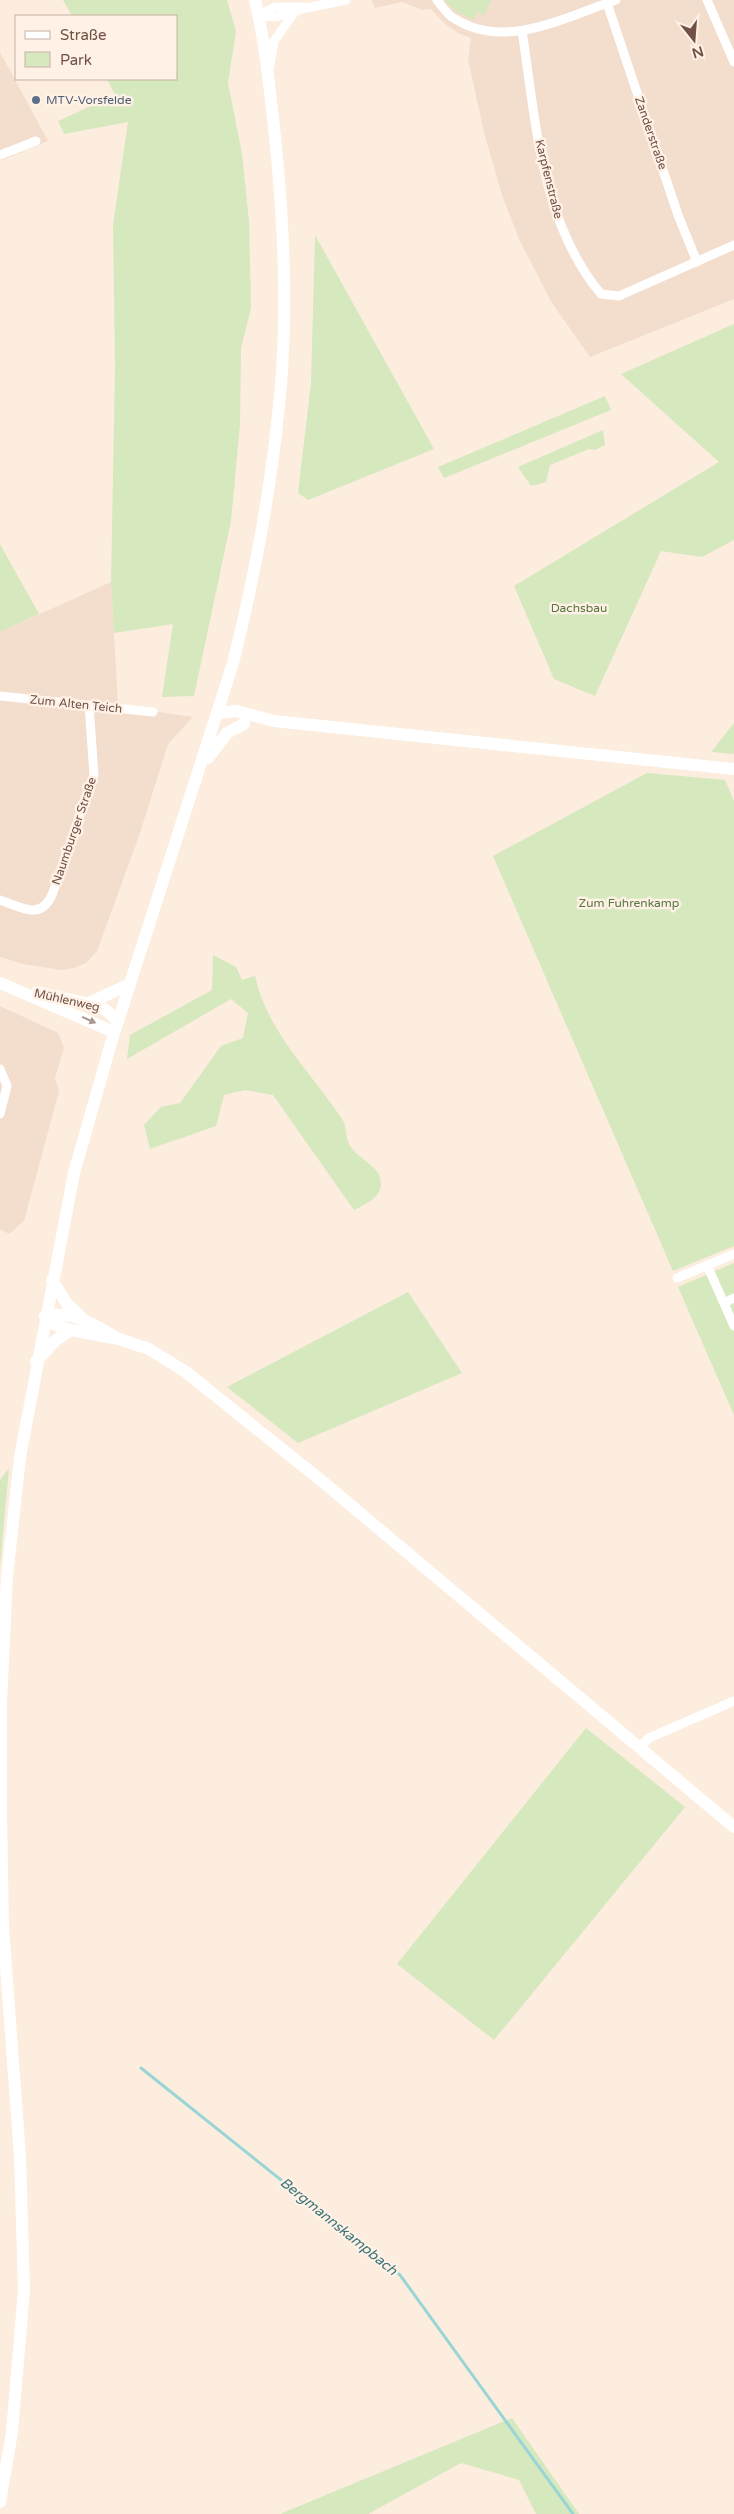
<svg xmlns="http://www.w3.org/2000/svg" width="734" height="2514" font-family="'Varela Round',sans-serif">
<rect width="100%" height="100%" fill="#fceddf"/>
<!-- residential -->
<path fill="#f3ddcd" d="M372,0h362v299l-144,58 -38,-54 -33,-64 -17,-44 -17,-59 -17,-76 3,-22 -13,-5 -14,-10 -13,-14 -8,1 -21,-8 -27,6z
M0,52l48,89 -48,20z
M111,582l7,124 75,11 -25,27 -29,92 -42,115 -11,12 -12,5 -13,2 -38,-6 -23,-7v-325z
M0,1006l58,27 6,15 -9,30 4,13 -35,130 -15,13 -9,-5z"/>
<!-- green -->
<path fill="#d5e8be" d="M63,0h164l9,31 -8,52 14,71 7,67 2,87 -10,40 -1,77 -9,96 -37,175 -32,1 11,-73 -59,9 -3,-51 4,-215 -2,-142 15,-103 -64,12 -6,-13 57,-26 -8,-16h69v-63h-104z
M444,0h47l-7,15 -7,-3 -4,8 -16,-8z
M315,235l119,214 -126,51 -10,-7 13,-110z
M734,324v216l-32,17 -41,-6 -66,145 -41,-17 -40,-93 205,-124 -98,-88z
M605,396l6,14 -167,68 -6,-11z
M603,430l2,15 -10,5 -6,-1 -39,16 -4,17 -15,4 -13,-19z
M0,544l39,70 -39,18z
M734,723v31l-23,-2z
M647,773l78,7 9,21v445l-61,25 -180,-415z
M213,955l23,12 6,13 13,-4c12,56 56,96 87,143 5,7 3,17 7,25 8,16 33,21 32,41 -1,13 -17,20 -27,25l-81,-115 -28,-5 -21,5 -8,31 -66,23 -6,-24 17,-18 19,-4 41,-57 22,-8 5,-25 -17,-14 -104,60 3,-24 82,-45z
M734,1263v152l-56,-128z
M408,1292l54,81 -164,70 -71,-56z
M9,1468l-9,98v-86z
M586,1728l99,79 -191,233 -97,-76z
M512,2418l67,96h-43l-17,-34 -58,-17 -93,51h-88z"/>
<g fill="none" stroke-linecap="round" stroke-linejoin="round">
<!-- stream -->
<path stroke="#9ad5d6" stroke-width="3" d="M141,2068l259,207 173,239"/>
<!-- street -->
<path stroke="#fff" stroke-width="9" d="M437,0c5,6 9,13 15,17 51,35 113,0 164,-17
M707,0l27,62
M607,3l71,212 19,47
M259,15l16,-8h29
M258,16l18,1 30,-9 40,-8
M522,31c14,89 18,190 79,263l18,2 115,-51
M270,65l4,-24 20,-28
M0,155l36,-14
M0,696l153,16
M0,900c21,7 40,21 52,-5l42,-120 -5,-70
M0,1069l7,17 -7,28
M707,1265l27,61
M677,1278l57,-24
M724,1303l10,-5
M639,1748l10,-10 85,-37"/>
<!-- secondary -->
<path stroke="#fff" stroke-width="12" d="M218,713l18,-2 38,10 460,48
M208,758l19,-25 17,-9
M0,983l114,49
M37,992l61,14 8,4 12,11
M89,1003l41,-19
M52,1280l15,24 16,15
M45,1316l11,9 15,5 48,9 30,10 37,23 137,110 411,345
M45,1316c25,-6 49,8 70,21
M36,1361l20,-21 15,-10
M0,2502l12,-70 12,-142 -4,-134 -17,-229 -2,-112v-113l6,-125 13,-120 54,-284 37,-130 122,-380c23,-91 40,-185 48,-279 7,-85 2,-173 -7,-257 -5,-43 -9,-85 -19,-127"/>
</g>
<!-- one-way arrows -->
<defs><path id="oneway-solid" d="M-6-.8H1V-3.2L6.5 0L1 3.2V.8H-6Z" transform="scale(1.25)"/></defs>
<use fill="#aa9791" href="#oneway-solid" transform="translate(89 1020) rotate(24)"/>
<!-- markers -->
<circle fill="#5c6f8a" stroke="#fff1e5" stroke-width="2" cx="36" cy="100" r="5"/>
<g text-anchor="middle" stroke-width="5" stroke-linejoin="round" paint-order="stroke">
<!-- service labels -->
<g font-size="12" fill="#4e5e75" stroke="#fff1e5" text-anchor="start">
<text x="46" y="104">MTV-Vorsfelde</text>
</g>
<!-- street labels -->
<g font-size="12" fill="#715147" stroke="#fff1e5">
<text transform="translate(651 133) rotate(71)" y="4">Zanderstraße</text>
<text transform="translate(549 179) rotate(76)" y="4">Karpfenstraße</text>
<text transform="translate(76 704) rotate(6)" y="4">Zum Alten Teich</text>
<text transform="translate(74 831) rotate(-71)" y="4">Naumburger Straße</text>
<text transform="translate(67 1000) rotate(13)" y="4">Mühlenweg</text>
</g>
<!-- park labels -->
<g font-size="12" fill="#577840" stroke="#fff1e5">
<text x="579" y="612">Dachsbau</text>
<text x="629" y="907">Zum Fuhrenkamp</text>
</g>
<!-- water labels -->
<g font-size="14" font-style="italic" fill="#3c7678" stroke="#fff1e5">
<text transform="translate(339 2226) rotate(39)" y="5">Bergmannskampbach</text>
</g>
</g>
<!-- legend -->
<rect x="15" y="15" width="162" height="65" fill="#fff1e5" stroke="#c6b1a6"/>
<rect x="25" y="31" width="25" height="8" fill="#ffffff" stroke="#c6b1a6"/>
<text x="60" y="40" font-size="15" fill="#715147">Straße</text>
<rect x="25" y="52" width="25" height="15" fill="#d5e8be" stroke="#c6b1a6"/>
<text x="60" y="65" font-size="15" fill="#715147">Park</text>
<!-- north arrow -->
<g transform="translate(694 40) rotate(163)" stroke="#fff1e5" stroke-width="4" paint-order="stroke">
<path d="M0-4L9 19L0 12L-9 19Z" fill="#715147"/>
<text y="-8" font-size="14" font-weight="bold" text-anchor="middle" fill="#715147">N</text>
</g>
</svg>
